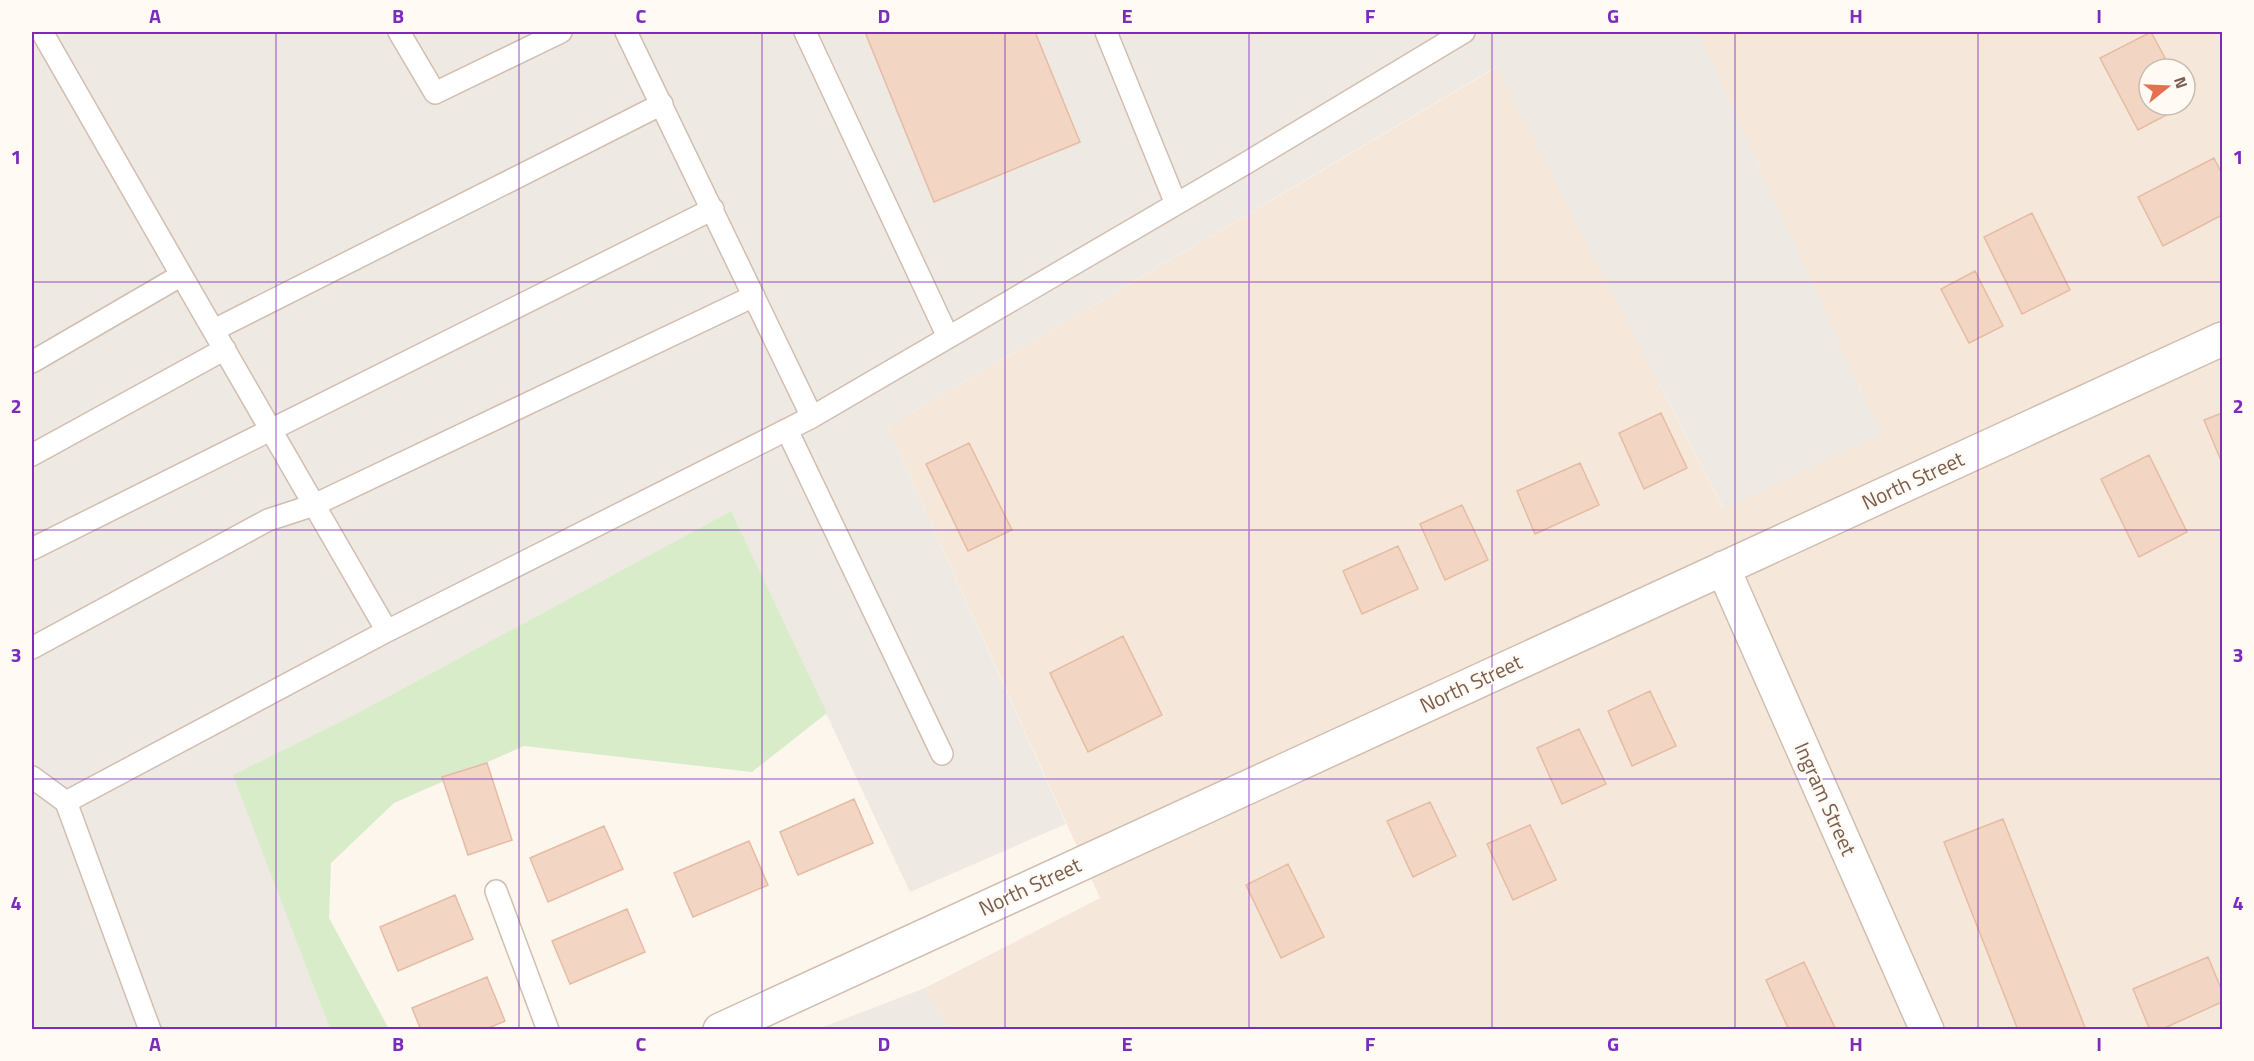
<svg xmlns="http://www.w3.org/2000/svg" width="2254" height="1061" font-family="'Titillium Web',sans-serif">
<rect width="100%" height="100%" fill="#fdf6ec"/>
<!-- residential -->
<path fill="#f5e8da" fill-rule="evenodd" d="M1698,32h524v997h-1271l-26,-41 175,-90 -212,-471 609,-360 226,441 158,-74zM2149,69h36v36h-36z"/>
<!-- industrial -->
<path fill="#efe9e4" d="M32,32h1666l183,402 -157,75 -228,-442 -608,360 178,397 -156,68 -179,-381 -377,204 -120,60 96,254h-298z
M925,988l26,41h-133z"/>
<!-- green -->
<path fill="#d8ecc9" d="M731,511l96,202 -75,59 -228,-26 -130,57 -63,60 -2,55 60,111h-59l-97,-254 121,-60z"/>
<!-- building -->
<path fill="#f3d5c3" stroke="#e6bba3" stroke-width="1.5" d="M865,32h170l45,110 -146,60z
M2151,32l20,37h-22v36h36v-9l4,7 -51,27 -38,-72z
M2214,158l8,16v41l-59,31 -25,-49z
M2032,213l38,77 -48,24 -38,-77z
M1975,271l28,55 -34,17 -28,-54z
M1661,413l26,55 -43,21 -25,-56z
M2222,413v50l-18,-43z
M969,443l43,87 -44,21 -42,-87z
M2149,455l38,77 -48,25 -38,-78z
M1580,463l19,42 -64,29 -18,-43z
M1462,505l26,55 -43,20 -25,-56z
M1398,546l20,43 -56,25 -19,-43z
M1123,636l39,79 -74,37 -38,-79z
M1650,691l26,55 -44,20 -24,-55z
M1579,729l27,55 -44,20 -25,-56z
M487,763l25,77 -44,15 -26,-78z
M854,799l19,44 -75,32 -18,-43z
M1430,802l26,54 -43,21 -26,-56z
M2003,819l83,211h-68l-74,-188z
M1530,825l26,55 -43,20 -26,-56z
M604,826l19,43 -75,33 -18,-44z
M749,841l19,44 -75,32 -19,-44z
M1288,864l36,73 -43,21 -35,-73z
M455,895l18,44 -75,32 -18,-44z
M627,909l18,43 -75,32 -18,-43z
M2208,957l14,34v11l-62,28h-10l-17,-41z
M1804,962l32,68h-47l-23,-50z
M487,977l18,44 -21,9h-63l-9,-22z"/>
<g fill="none" stroke-linecap="round" stroke-linejoin="round">
<defs>
<path id="service" d="M42,32c114,200 230,400 345,599
M399,32l36,61 126,-61
M626,32l186,385
M805,32l143,305
M1106,32l70,172
M214,330l448,-226
M32,362l148,-86
M787,430l155,324
M32,455l193,-106
M32,549l681,-340
M32,648l236,-128 46,-15 440,-209
M32,777l34,25
M496,891l52,139
M150,1030l-84,-228 321,-171 425,-214 431,-252 221,-133"/>
<path id="minor" d="M1723,568l204,462
M720,1030l1502,-691"/>
</defs>
<!-- service casing -->
<use href="#service" stroke="#d1beb0" stroke-width="24"/>
<!-- minor casing -->
<use href="#minor" stroke="#d1beb0" stroke-width="36"/>
<!-- service -->
<use href="#service" stroke="#fff" stroke-width="21"/>
<!-- minor -->
<use href="#minor" stroke="#fff" stroke-width="33"/>
</g>
<!-- grid -->
<path fill="none" stroke="#7b2cbf" stroke-width="1.5" stroke-opacity="0.55" d="M276,32v998M519,32v998M762,32v998M1005,32v998M1249,32v998M1492,32v998M1735,32v998M1978,32v998M32,282h2190M32,530h2190M32,779h2190"/>
<g text-anchor="middle" stroke-width="4.5" stroke-linejoin="round" paint-order="stroke">
<!-- street labels -->
<g font-size="21" fill="#7a5c4d" stroke="#fffaf3">
<text transform="translate(1913 481) rotate(-25)" y="7">North Street</text>
<text transform="translate(1471 684) rotate(-25)" y="7">North Street</text>
<text transform="translate(1825 799) rotate(66)" y="7">Ingram Street</text>
<text transform="translate(1030 887) rotate(-25)" y="7">North Street</text>
</g>
</g>
<!-- border -->
<rect width="2254" height="1061" fill="none" stroke="#fffaf3" stroke-width="66"/>
<!-- north arrow -->
<g transform="translate(2167 87) rotate(72)"><circle r="28" fill="#fffaf3" stroke="#cabbb1" stroke-width="1.5"/>
<path d="M0-4.5L10 22L0 15L-10 22Z" fill="#e76f51"/>
<text y="-9" font-size="16" font-weight="bold" text-anchor="middle" fill="#7a5c4d">N</text>
</g>
<rect x="33" y="33" width="2188" height="995" fill="none" stroke="#7b2cbf" stroke-width="2"/>
<g font-size="20" text-anchor="middle" font-weight="bold" fill="#7b2cbf">
<text x="155" y="23">A</text>
<text x="398" y="23">B</text>
<text x="641" y="23">C</text>
<text x="884" y="23">D</text>
<text x="1127" y="23">E</text>
<text x="1370" y="23">F</text>
<text x="1613" y="23">G</text>
<text x="1856" y="23">H</text>
<text x="2099" y="23">I</text>
<text x="16" y="164">1</text>
<text x="2238" y="164">1</text>
<text x="16" y="413">2</text>
<text x="2238" y="413">2</text>
<text x="16" y="662">3</text>
<text x="2238" y="662">3</text>
<text x="16" y="910">4</text>
<text x="2238" y="910">4</text>
<text x="155" y="1051">A</text>
<text x="398" y="1051">B</text>
<text x="641" y="1051">C</text>
<text x="884" y="1051">D</text>
<text x="1127" y="1051">E</text>
<text x="1370" y="1051">F</text>
<text x="1613" y="1051">G</text>
<text x="1856" y="1051">H</text>
<text x="2099" y="1051">I</text>
</g>
</svg>
